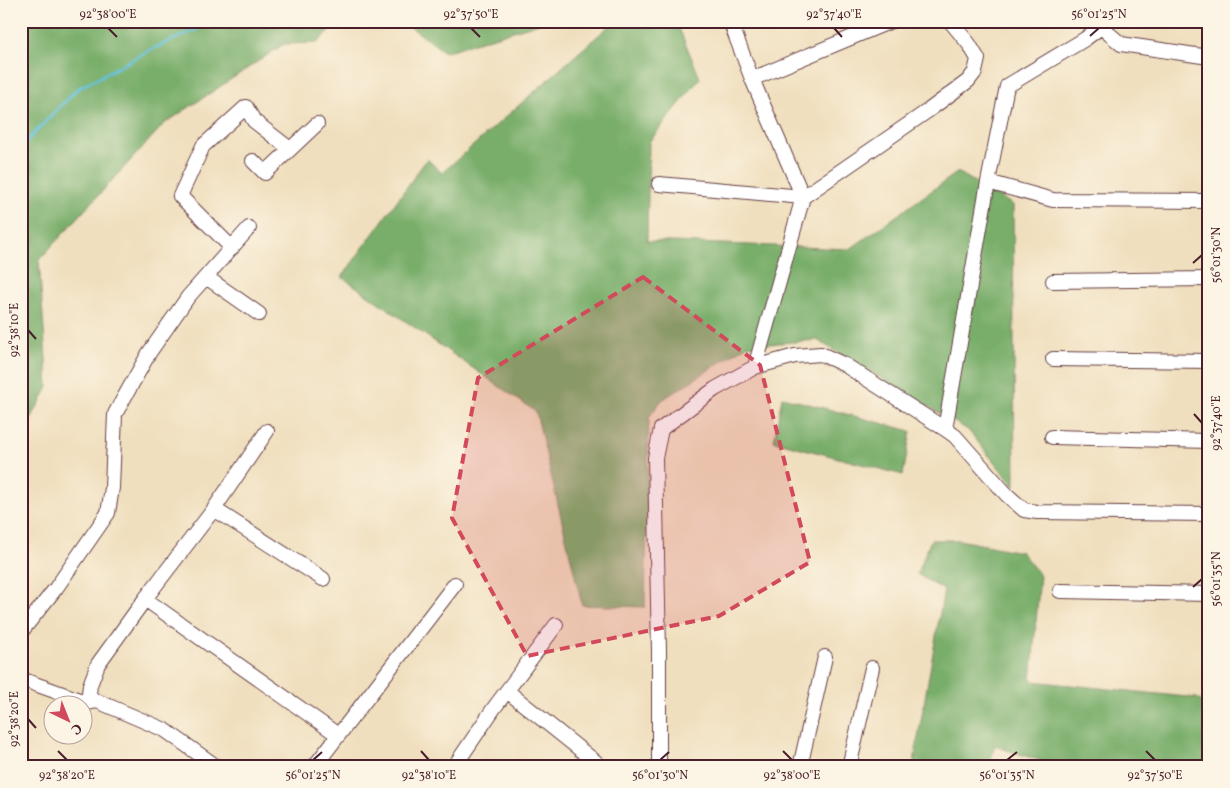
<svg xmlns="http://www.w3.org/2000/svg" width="1230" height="788" font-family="Vollkorn,serif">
<rect width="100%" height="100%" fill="#fcf5e5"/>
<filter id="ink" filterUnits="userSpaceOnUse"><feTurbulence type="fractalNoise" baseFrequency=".02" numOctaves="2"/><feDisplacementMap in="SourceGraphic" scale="10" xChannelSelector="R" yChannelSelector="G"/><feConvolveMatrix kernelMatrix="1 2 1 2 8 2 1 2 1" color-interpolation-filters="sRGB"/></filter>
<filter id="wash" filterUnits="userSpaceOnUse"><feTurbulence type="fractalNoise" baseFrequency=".0096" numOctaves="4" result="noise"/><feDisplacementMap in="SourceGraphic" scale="20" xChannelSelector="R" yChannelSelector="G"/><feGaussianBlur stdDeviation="1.12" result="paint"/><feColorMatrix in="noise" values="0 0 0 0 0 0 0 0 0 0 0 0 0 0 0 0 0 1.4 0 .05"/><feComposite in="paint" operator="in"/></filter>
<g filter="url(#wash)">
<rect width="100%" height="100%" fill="#f0dfbe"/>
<!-- forest -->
<path fill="#79ae6b" stroke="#62664b" d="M21,21h318l-22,22 -33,1 -120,80 -125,136 9,127 -27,51z
M402,21h144l-101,31z
M604,21h72l24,57 -51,64 -2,99 203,8 108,-77 55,33 2,282 -47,-57 -151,-90 -71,6 -84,54 -13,17 -4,190 -63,-2 -46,-193 -194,-135 85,-118 15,14 167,-147z
M782,397l129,34 -8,44 -129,-34z
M931,540h28l62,12 19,23 -9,106 166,17 12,10v59h-149l-65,-21 -6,21h-76l31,-177 -27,-16z"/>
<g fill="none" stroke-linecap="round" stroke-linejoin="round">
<!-- stream -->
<path stroke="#5bbfd9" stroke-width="3" d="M21,147l56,-58 73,-39 66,-29"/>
</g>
</g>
<g filter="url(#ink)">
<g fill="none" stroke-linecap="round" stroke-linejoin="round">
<defs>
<path id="minor" d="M730,21l22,58 51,118 -48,170
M1101,27l20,17 88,13
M752,79l139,-58
M253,161l12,12 52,-49
M988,182l65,18 156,1
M659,184l144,13 126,-87 39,-29 7,-9 3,-13 -9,-15 -19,-23
M232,248l-52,-52 23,-50 43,-39 8,14 36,28
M206,277l53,37
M1053,281l156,-2
M1053,359l156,2
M945,429l10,7 52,59 17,15 13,2 172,2
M1052,437l157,4
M214,509l109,70
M1060,591l149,3
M145,599l193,136
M21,632l35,-44 52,-75 4,-25 3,-74 34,-61 39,-56 61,-69
M21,679l67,24 9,-2 68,29 52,37
M507,691l95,76
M88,703l2,-18 8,-21 47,-65 69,-90 53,-78
M314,767l141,-183
M454,767l40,-59 62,-83
M659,767v-116l-4,-193 6,-29 54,-40 40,-22 40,-11 26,-2 24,11 100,64 43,-247 19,-96 78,-47 16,-12 4,-6
M800,767l25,-110
M849,767l23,-99"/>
</defs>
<!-- minor casing -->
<use href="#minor" stroke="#633c41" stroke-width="16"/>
<!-- minor -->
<use href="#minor" stroke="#fff" stroke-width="14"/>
</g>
</g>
<!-- marked area -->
<path fill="#d1495b" fill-opacity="0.2" stroke="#d1495b" stroke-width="4" stroke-dasharray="10 6" stroke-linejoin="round" d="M643,277l117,88 50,197 -91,54 -192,40 -75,-138 26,-140z"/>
<!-- ticks -->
<path fill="none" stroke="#4a1f2b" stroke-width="2" d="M108,28l9,9M471,28l9,9M834,28l8,9M1090,36l9,-8M1193,263l9,-8M28,330l8,9M1194,414l8,9M1193,587l9,-8M28,719l8,9M58,751l9,9M421,751l8,9M783,751l9,9M1146,751l9,9M313,760l9,-8M660,760l9,-8M1007,760l10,-8"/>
<!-- margin -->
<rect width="1230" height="788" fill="none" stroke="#fcf5e5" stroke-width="55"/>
<!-- north arrow -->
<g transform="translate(68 720) rotate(137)"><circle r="24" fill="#fcf5e5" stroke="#b59f9b"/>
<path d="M0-4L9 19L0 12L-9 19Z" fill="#d1495b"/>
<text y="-8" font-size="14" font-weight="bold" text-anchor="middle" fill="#4a1f2b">С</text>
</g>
<rect x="28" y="28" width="1174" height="732" fill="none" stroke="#4a1f2b" stroke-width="2"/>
<g font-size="12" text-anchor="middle" fill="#4a1f2b">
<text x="108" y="18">92°38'00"E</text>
<text x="471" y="18">92°37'50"E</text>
<text x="834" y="18">92°37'40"E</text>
<text x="1099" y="18">56°01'25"N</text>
<text transform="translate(1216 255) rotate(-90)" y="4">56°01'30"N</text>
<text transform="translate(14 330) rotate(-90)" y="4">92°38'10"E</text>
<text transform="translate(1216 423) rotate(-90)" y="4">92°37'40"E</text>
<text transform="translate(1216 579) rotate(-90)" y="4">56°01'35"N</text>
<text transform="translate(14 719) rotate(-90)" y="4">92°38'20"E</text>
<text x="67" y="779">92°38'20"E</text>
<text x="313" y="779">56°01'25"N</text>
<text x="429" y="779">92°38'10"E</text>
<text x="660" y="779">56°01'30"N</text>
<text x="792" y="779">92°38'00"E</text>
<text x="1007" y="779">56°01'35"N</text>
<text x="1155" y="779">92°37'50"E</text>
</g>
</svg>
